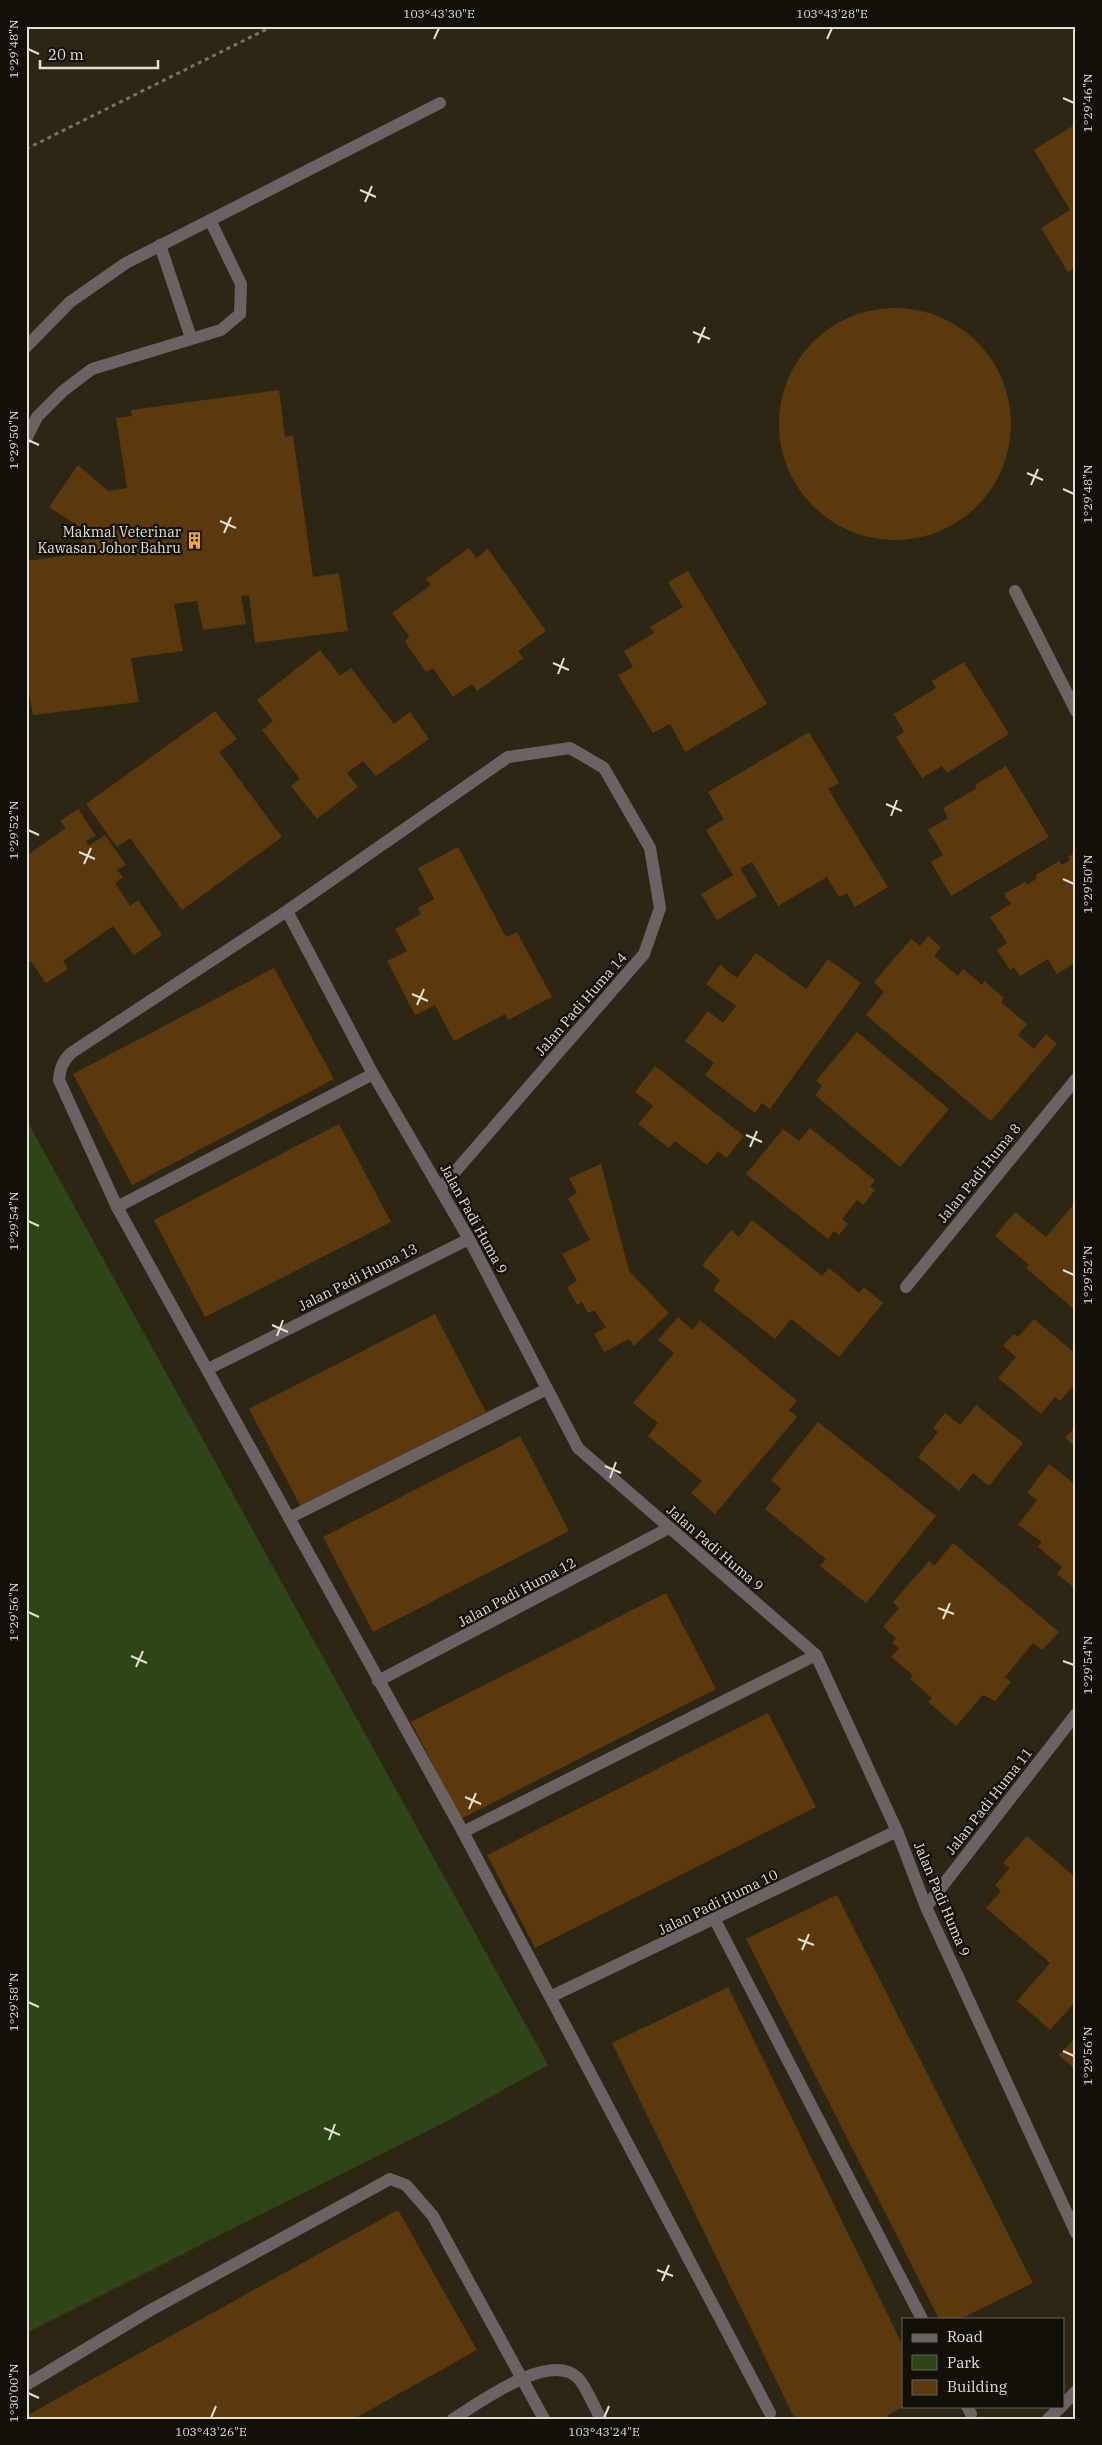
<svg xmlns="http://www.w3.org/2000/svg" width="1102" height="2445" font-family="'IBM Plex Serif',serif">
<rect width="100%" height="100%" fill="#2d2614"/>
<!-- green -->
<path fill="#2e4518" d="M26,1119l522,946 -99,55 -423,213z"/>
<!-- building -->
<path fill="#5b390c" d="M1076,124v143l-8,5 -27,-44 29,-18 -36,-60z
M779 424a116 116 0 1 1 232 0a116 116 0 1 1-232 0Z
M279,390l6,47 8,-2 20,142 26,-4 9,58 -93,12 -6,-48 -8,1 5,28 -43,6 -6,-29 -23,3 9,47 -52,7 8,44 -106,13 -7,-37v-117l58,-8 -3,-25 -32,-21 29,-42 30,26 19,-3 -11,-70 16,-2 -1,-6z
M469,548l7,10 12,-9 58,82 -28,20 6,7 -47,33 -5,-7 -19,13 -20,-29 -7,4 -21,-30 4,-6 -17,-23 39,-28 -5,-6z
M688,571l79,133 -82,48 -15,-28 -17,9 -35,-58 15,-8 -9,-16 30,-18 -4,-6 33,-20 -15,-25z
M320,650l20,26 11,-8 43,56 16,-12 19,27 -53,37 -13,-15 -16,12 11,14 -41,32 -26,-33 9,-7 -38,-49 11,-9 -16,-21z
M964,662l45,72 -62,39 -5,-7 -20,12 -26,-41 8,-5 -10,-18 42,-26 -4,-7z
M215,711l22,28 -18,13 63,85 -100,73 -52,-72 -13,9 -31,-43z
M809,732l30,51 -11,6 60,98 -33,20 -8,-14 -8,4 -12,-20 -49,29 -26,-44 -12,6 17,28 -40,24 -16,-26 32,-19 -27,-45 18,-11 -16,-27z
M1006,766l43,71 -98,59 -20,-34 12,-7 -15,-25 20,-12 -5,-10 34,-20 -2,-3z
M78,809l18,27 -10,5 3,5 16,-11 21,30 -9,5 6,7 -8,6 15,23 8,-6 24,35 -28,20 -21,-29 -50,35 5,8 -22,14 -15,-22 -5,4v-109l40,-28 -6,-7z
M458,847l48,90 11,-5 35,65 -44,23 -3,-6 -51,27 -19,-36 -20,10 -28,-54 20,-10 -12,-22 26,-15 -3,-6 16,-9 -16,-31z
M1076,852v110l-19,12 -9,-15 -28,17 -6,-9 -4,3 -13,-20 10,-7 -17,-26 21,-13 -7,-10 21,-12 2,3 10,-7 -1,-3 23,-14 3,4 8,-5 -2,-3z
M928,936l13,11 -7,9 24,20 5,-7 19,16 2,-4 20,17 -3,4 26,22 -9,11 16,14 12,-15 11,10 -66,77 -125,-106 18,-23 -10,-10 37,-43 9,7z
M756,953l50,36 22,-30 33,24 -91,126 -8,-6 -7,10 -50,-38 9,-12 -29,-22 23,-30 15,12 13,-17 -30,-22 14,-19 17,13z
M274,968l60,111 -202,106 -59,-111z
M857,1032l92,77 -49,58 -85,-72 7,-9 -6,-5z
M655,1066l89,70 -18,22 -8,-7 -11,14 -32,-24 -6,7 -31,-24 15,-18 -18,-14z
M339,1124l52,98 -186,95 -51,-97z
M810,1128l65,52 -5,7 5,3 -12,15 -6,-5 -15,19 6,5 -9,11 -5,-4 -6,8 -82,-65 37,-45 16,12z
M601,1164l28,107 40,42 -35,33 -5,-7 -25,13 -10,-18 12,-7 -12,-17 -6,3 -6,-11 -5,3 -10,-18 10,-6 -15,-27 28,-14 -22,-42 9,-5 -8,-15z
M1074,1204l2,1v106l-50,-43 3,-3 -34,-29 20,-24 31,25z
M752,1220l70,56 7,-8 30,25 5,-6 19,16 -44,54 -48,-38 -16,20 -62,-49 7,-10 -18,-15 29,-35 8,7z
M435,1314l51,98 -185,95 -52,-98z
M678,1317l15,13 7,-10 97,81 -8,9 8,7 -82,97 -24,-21 11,-12 -54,-45 10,-13 -25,-20 41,-50 -16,-13z
M1034,1319l42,35v28l-16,19 -5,-4 -14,17 -43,-36 18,-21 -13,-11 11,-12 4,3z
M976,1405l47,38 -34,43 -16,-13 -14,18 -41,-34 20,-25 -5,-4 12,-15 15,12z
M818,1422l118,94 -70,87 -46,-37 6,-7 -61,-50 16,-20 -10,-9z
M1076,1426v22l-11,-10z
M520,1436l49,95 -196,101 -50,-95z
M1049,1464l27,21v104l-19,-15 5,-7 -24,-20 4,-5 -24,-17 19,-25 -10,-7z
M953,1543l106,89 -17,18 -9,-7 -28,34 6,5 -16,19 -12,-6 -27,31 -28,-24 4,-4 -22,-19 3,-4 -22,-18 8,-9 -7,-5 4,-5 -13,-11 16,-19 -6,-6 36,-41 5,5z
M666,1593l50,96 -255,130 -50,-97z
M768,1713l48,94 -281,141 -48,-93z
M1027,1836l49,42v123l-26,29 -33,-29 33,-38 -64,-55 15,-17 -6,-6 15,-17 -7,-5z
M837,1895l196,388 -73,36h-21l-193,-380z
M728,1987l175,359v61l-15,8 1,4h-94l-183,-376z
M1076,2037v33l-17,-15z
M398,2210l79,140 -123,69h-328v-3z"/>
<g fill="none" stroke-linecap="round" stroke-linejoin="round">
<!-- path -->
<path stroke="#787263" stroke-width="3" stroke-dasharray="4 4" stroke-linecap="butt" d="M26,149l247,-123"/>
<!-- lane -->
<path stroke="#6d6263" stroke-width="12" d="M160,245l31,93
M26,347l44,-45 56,-39 314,-160
M26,439l11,-22 26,-26 29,-22 129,-39 19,-16 1,-30 -31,-64
M117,1207l256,-133
M289,1518l258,-129
M463,1832l353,-177
M715,1920l207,399
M26,2385l123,-74 241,-132 16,6 27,31 111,203
M967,2406l4,8"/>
<!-- street -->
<path stroke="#6d6263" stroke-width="12" d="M1015,591l61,120
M287,911l86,163 96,165 109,209 238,207 81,176 29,76 150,326
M440,1189l204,-235 16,-46 -10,-60 -46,-80 -34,-20 -62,9 -221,154 -216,142c-8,8 -11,15 -12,27l58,127 346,625 307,581
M906,1287l170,-208
M208,1369l261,-130
M378,1681l291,-153
M926,1907l150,-193
M550,1997l347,-166
M1063,2405l13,-14
M453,2419c26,-16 97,-69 125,-41 9,10 16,29 23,41
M1048,2419l14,-13"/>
</g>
<!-- ticks -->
<path fill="none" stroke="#e2dfd3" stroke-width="2" d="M434,39l5,-11M827,39l5,-11M28,49l11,5M1063,98l11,5M360,190l16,7M365,202l7,-16M693,332l17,7M698,343l7,-16M28,440l11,5M1027,473l16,7M1031,485l7,-16M1063,489l11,5M220,521l16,7M224,533l7,-16M553,663l16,7M558,674l6,-16M886,804l16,7M891,816l6,-16M28,830l11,5M79,852l16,7M84,864l7,-16M1063,879l11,5M412,994l16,7M417,1005l7,-16M746,1135l16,7M750,1147l7,-16M28,1221l11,5M1063,1270l11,5M272,1325l16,7M277,1336l6,-16M605,1466l16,7M610,1478l6,-16M938,1608l16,6M28,1612l11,5M943,1619l7,-16M131,1656l16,7M1063,1661l11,4M136,1667l7,-16M465,1797l16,7M469,1809l7,-16M798,1939l16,6M802,1950l7,-16M28,2002l11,5M1063,2051l11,5M324,2128l16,7M329,2140l6,-16M657,2270l16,6M662,2281l7,-16M28,2393l11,5M211,2418l5,-12M604,2418l5,-12"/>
<!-- icons -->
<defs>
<symbol id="building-bare" viewBox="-9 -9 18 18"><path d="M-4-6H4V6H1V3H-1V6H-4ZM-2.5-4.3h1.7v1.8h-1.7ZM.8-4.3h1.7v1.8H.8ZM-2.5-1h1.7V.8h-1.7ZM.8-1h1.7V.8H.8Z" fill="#eca93a" stroke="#121008" stroke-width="2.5" paint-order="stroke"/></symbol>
</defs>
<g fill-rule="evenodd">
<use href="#building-bare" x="182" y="528" width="25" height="25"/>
</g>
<g text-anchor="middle" stroke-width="4.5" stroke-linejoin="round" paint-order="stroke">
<!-- poi labels -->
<g font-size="14" fill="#e2dfd3" stroke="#121008" text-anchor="end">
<text x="181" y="537">Makmal Veterinar<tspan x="181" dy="16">Kawasan Johor Bahru</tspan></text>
</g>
<!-- street labels -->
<g font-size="14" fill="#e2dfd3" stroke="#121008">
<text transform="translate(581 1004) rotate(-49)" y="5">Jalan Padi Huma 14</text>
<text transform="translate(979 1173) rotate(-51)" y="5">Jalan Padi Huma 8</text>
<text transform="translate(474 1219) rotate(61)" y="5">Jalan Padi Huma 9</text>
<text transform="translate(358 1277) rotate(-27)" y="5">Jalan Padi Huma 13</text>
<text transform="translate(715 1548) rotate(41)" y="5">Jalan Padi Huma 9</text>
<text transform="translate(517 1592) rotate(-28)" y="5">Jalan Padi Huma 12</text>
<text transform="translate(989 1801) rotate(-52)" y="5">Jalan Padi Huma 11</text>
<text transform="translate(942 1899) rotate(67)" y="5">Jalan Padi Huma 9</text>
<text transform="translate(718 1902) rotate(-26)" y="5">Jalan Padi Huma 10</text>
</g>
</g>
<!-- border -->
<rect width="1102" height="2445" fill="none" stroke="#121008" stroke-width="55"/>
<!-- legend -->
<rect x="902" y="2318" width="162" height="90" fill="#121008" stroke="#656359"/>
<rect x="912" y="2334" width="25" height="8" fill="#6d6263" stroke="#656359"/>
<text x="947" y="2342" font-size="15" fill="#e2dfd3">Road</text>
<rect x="912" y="2355" width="25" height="15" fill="#2e4518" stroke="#656359"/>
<text x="947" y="2368" font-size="15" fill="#e2dfd3">Park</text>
<rect x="912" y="2380" width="25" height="15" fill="#5b390c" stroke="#656359"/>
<text x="947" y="2392" font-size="15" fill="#e2dfd3">Building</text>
<!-- scale -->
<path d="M40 60v8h118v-8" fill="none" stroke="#e2dfd3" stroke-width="2.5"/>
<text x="48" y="60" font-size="15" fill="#e2dfd3" stroke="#121008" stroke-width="4" paint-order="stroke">20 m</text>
<rect x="28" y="28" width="1046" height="2390" fill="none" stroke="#e2dfd3" stroke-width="2"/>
<g font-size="12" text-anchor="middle" fill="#e2dfd3">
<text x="439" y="18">103°43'30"E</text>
<text x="832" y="18">103°43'28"E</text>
<text transform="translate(14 49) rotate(-90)" y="4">1°29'48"N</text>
<text transform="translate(1088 103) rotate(-90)" y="4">1°29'46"N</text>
<text transform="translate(14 440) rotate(-90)" y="4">1°29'50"N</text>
<text transform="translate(1088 494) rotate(-90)" y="4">1°29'48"N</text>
<text transform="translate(14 830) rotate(-90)" y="4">1°29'52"N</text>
<text transform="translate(1088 884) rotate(-90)" y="4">1°29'50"N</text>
<text transform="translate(14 1221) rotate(-90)" y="4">1°29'54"N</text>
<text transform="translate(1088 1275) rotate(-90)" y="4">1°29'52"N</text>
<text transform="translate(14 1612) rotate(-90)" y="4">1°29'56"N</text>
<text transform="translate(1088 1665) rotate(-90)" y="4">1°29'54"N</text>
<text transform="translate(14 2002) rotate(-90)" y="4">1°29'58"N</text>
<text transform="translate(1088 2056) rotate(-90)" y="4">1°29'56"N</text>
<text transform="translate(14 2393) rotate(-90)" y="4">1°30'00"N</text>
<text x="211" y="2436">103°43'26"E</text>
<text x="604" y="2436">103°43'24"E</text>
</g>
</svg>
